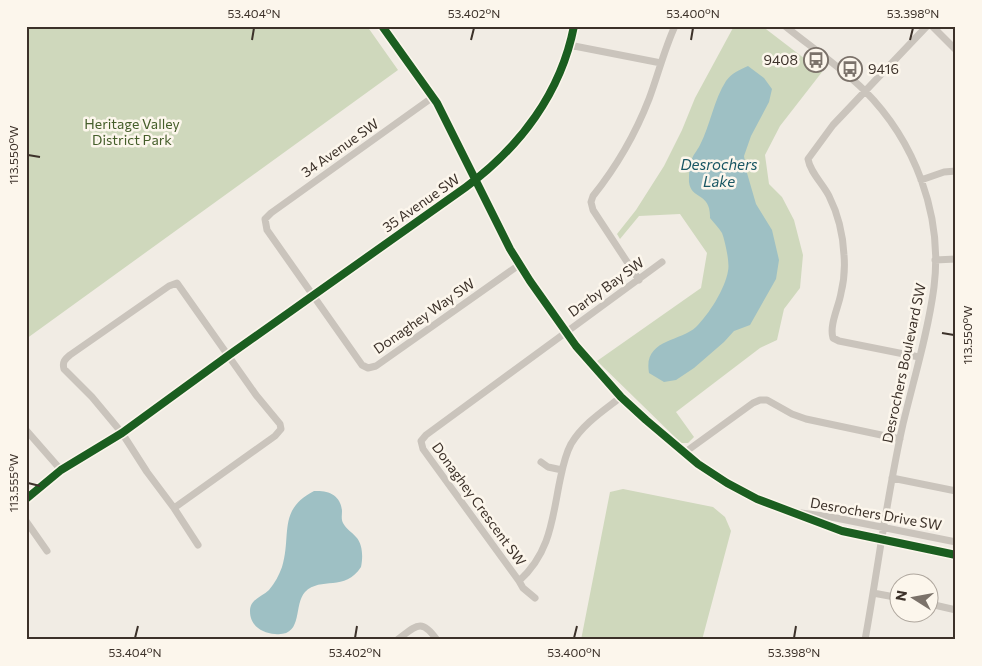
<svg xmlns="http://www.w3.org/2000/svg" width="982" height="666" font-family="Commissioner,sans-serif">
<rect width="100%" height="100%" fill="#f1ece4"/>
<!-- green -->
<path fill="#cfd8bc" d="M26,26h341l31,44 -372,269z
M734,26h28l60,46 -42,54 -15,29 4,29 13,13 12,23 9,35 -3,33 -16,21 -7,31 -17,8 -84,64 18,25 -6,6h-7l-84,-82 104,-73 6,-35 -27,-39 -41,2 -19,23 -3,-5 19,-24 28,-44 18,-36 13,-32z
M623,489l90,18 12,10 6,14 -29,109h-121l29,-148z"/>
<!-- water -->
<path fill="#9ec0c4" d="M748,66l16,12 8,11 -3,13 -18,34 -7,20 3,17 9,31 16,26 7,30 -3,19 -26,46 -16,6 -10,11 -30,26 -18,12 -12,2 -15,-9c-6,-34 31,-31 47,-46 13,-13 29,-38 32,-56 2,-8 -3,-30 -6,-38 -3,-5 -8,-10 -12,-15 1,-26 -19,-18 -21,-36 0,-5 0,-15 2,-20 1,-6 6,-11 9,-17 10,-19 14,-46 26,-64 6,-8 13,-11 22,-15z
M314,491c14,-1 27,4 28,20 0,4 -1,8 1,12 3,6 9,9 13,14 7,7 7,21 5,30 -16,25 -40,9 -56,25 -12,13 -1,45 -30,42 -13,-1 -25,-8 -25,-23 0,-12 12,-14 19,-21 6,-7 10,-15 13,-23 10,-32 -5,-57 32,-76z"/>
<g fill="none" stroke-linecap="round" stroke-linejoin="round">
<!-- minor -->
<path stroke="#cac4bc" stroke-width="7" d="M382,26l55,77 73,146 20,32 46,65 45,51 25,23 52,44 29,19 30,16 85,32 114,24
M785,26c26,21 55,41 79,64 51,51 79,125 70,197 -6,46 -20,91 -31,137 -16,71 -25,144 -38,216
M932,26l24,24
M569,45l92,18
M433,97l-162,116 -6,6 2,11 95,135 6,3 8,-2 143,-101
M921,180l23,-8 12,-1
M935,260l21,-1
M639,280l-46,-70 -2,-8 2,-6c24,-30 42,-61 56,-97 9,-24 15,-49 26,-73
M177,283l79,112 24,29 1,5 -6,7 -101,72 -27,-36 -25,-39 -30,-36 -28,-28c-2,-7 1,-10 6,-14l99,-69z
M919,357l-80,-16 -6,-3c-4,-13 6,-32 8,-45 3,-12 4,-26 3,-38 -1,-20 -6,-41 -15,-59 -6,-12 -19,-24 -21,-37l25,-34 94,-99
M621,397c-18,14 -38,27 -50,47 -7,13 -9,27 -12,41 -7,37 -10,69 -40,96l-96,-132 -2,-8 5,-6 236,-173
M26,430l35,40
M684,453l69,-50 7,-3h7l25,14 14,5 94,20
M541,462l7,5 14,3
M892,478l64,13
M26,499l35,-29 61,-37 107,-78 237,-168c54,-40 95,-94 108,-161
M174,508l24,37
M801,513l30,4 125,25
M26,521l21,30
M519,581l4,7 12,10
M873,593l27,5
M930,604l26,6
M397,640c19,-14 24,-23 40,0"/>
<defs>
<path id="cycleway" d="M382,26l55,77 73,146 20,32 46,65 45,51 25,23 52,44 29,19 30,16 85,32 114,24
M26,499l35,-29 61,-37 107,-78 237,-168c54,-40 95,-94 108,-161"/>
</defs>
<!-- cycleway casing -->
<use href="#cycleway" stroke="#fcf6ec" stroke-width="11"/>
<!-- cycleway -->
<use href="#cycleway" stroke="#1b5e20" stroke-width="8"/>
</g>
<!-- ticks -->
<path fill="none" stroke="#3c3129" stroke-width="2" d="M252,40l2,-12M471,40l3,-12M691,40l2,-12M910,40l3,-12M28,155l12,2M942,333l12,2M28,483l12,3M135,638l3,-12M355,638l2,-12M574,638l3,-12M794,638l2,-12"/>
<!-- icons -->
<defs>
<symbol id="bus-ring" viewBox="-11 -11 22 22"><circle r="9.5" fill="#fcf6ec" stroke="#7b726a" stroke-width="1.5"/><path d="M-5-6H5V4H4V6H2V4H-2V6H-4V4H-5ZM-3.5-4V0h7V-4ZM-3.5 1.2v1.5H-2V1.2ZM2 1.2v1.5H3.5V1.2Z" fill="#7b726a"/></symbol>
</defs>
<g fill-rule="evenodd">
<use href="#bus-ring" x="802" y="46" width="28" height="28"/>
<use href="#bus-ring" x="836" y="55" width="28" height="28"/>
</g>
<g text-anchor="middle" stroke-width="5" stroke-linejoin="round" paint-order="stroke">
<!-- poi labels -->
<g font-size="14" fill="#3c3129" stroke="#fcf6ec" text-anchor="end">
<text x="798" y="65">9408</text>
<text x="868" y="74" text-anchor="start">9416</text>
</g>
<!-- park labels -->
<g font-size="14" fill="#455e2a" stroke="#fcf6ec">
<text x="132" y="129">Heritage Valley<tspan x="132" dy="16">District Park</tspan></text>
</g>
<!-- street labels -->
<g font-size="14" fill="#3c3129" stroke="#fcf6ec">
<text transform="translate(340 148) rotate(-35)" y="5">34 Avenue SW</text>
<text transform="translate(421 203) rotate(-35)" y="5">35 Avenue SW</text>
<text transform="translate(606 287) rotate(-36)" y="5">Darby Bay SW</text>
<text transform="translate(424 316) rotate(-35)" y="5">Donaghey Way SW</text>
<text transform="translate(904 363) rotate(-78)" y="5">Desrochers Boulevard SW</text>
<text transform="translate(479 504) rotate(54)" y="5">Donaghey Crescent SW</text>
<text transform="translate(876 514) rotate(10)" y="5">Desrochers Drive SW</text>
</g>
<!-- water labels -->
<g font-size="15" font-style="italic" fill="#195663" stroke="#fcf6ec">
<text x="719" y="170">Desrochers<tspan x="719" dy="17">Lake</tspan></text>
</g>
</g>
<!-- border -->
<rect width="982" height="666" fill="none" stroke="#fcf6ec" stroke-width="55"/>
<!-- north arrow -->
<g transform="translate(914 598) rotate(281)"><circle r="24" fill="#fcf6ec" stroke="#afa79e"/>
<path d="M0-4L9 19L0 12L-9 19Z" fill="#7b726a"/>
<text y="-8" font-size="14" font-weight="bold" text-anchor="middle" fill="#3c3129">N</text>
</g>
<rect x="28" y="28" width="926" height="610" fill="none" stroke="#3c3129" stroke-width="2"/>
<g font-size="12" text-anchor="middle" fill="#3c3129">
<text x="254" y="18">53.404°N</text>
<text x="474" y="18">53.402°N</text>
<text x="693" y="18">53.400°N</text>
<text x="913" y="18">53.398°N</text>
<text transform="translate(14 155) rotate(-90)" y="4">113.550°W</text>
<text transform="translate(968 335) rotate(-90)" y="4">113.550°W</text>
<text transform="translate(14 483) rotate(-90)" y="4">113.555°W</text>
<text x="135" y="657">53.404°N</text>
<text x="355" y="657">53.402°N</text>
<text x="574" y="657">53.400°N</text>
<text x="794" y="657">53.398°N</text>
</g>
</svg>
